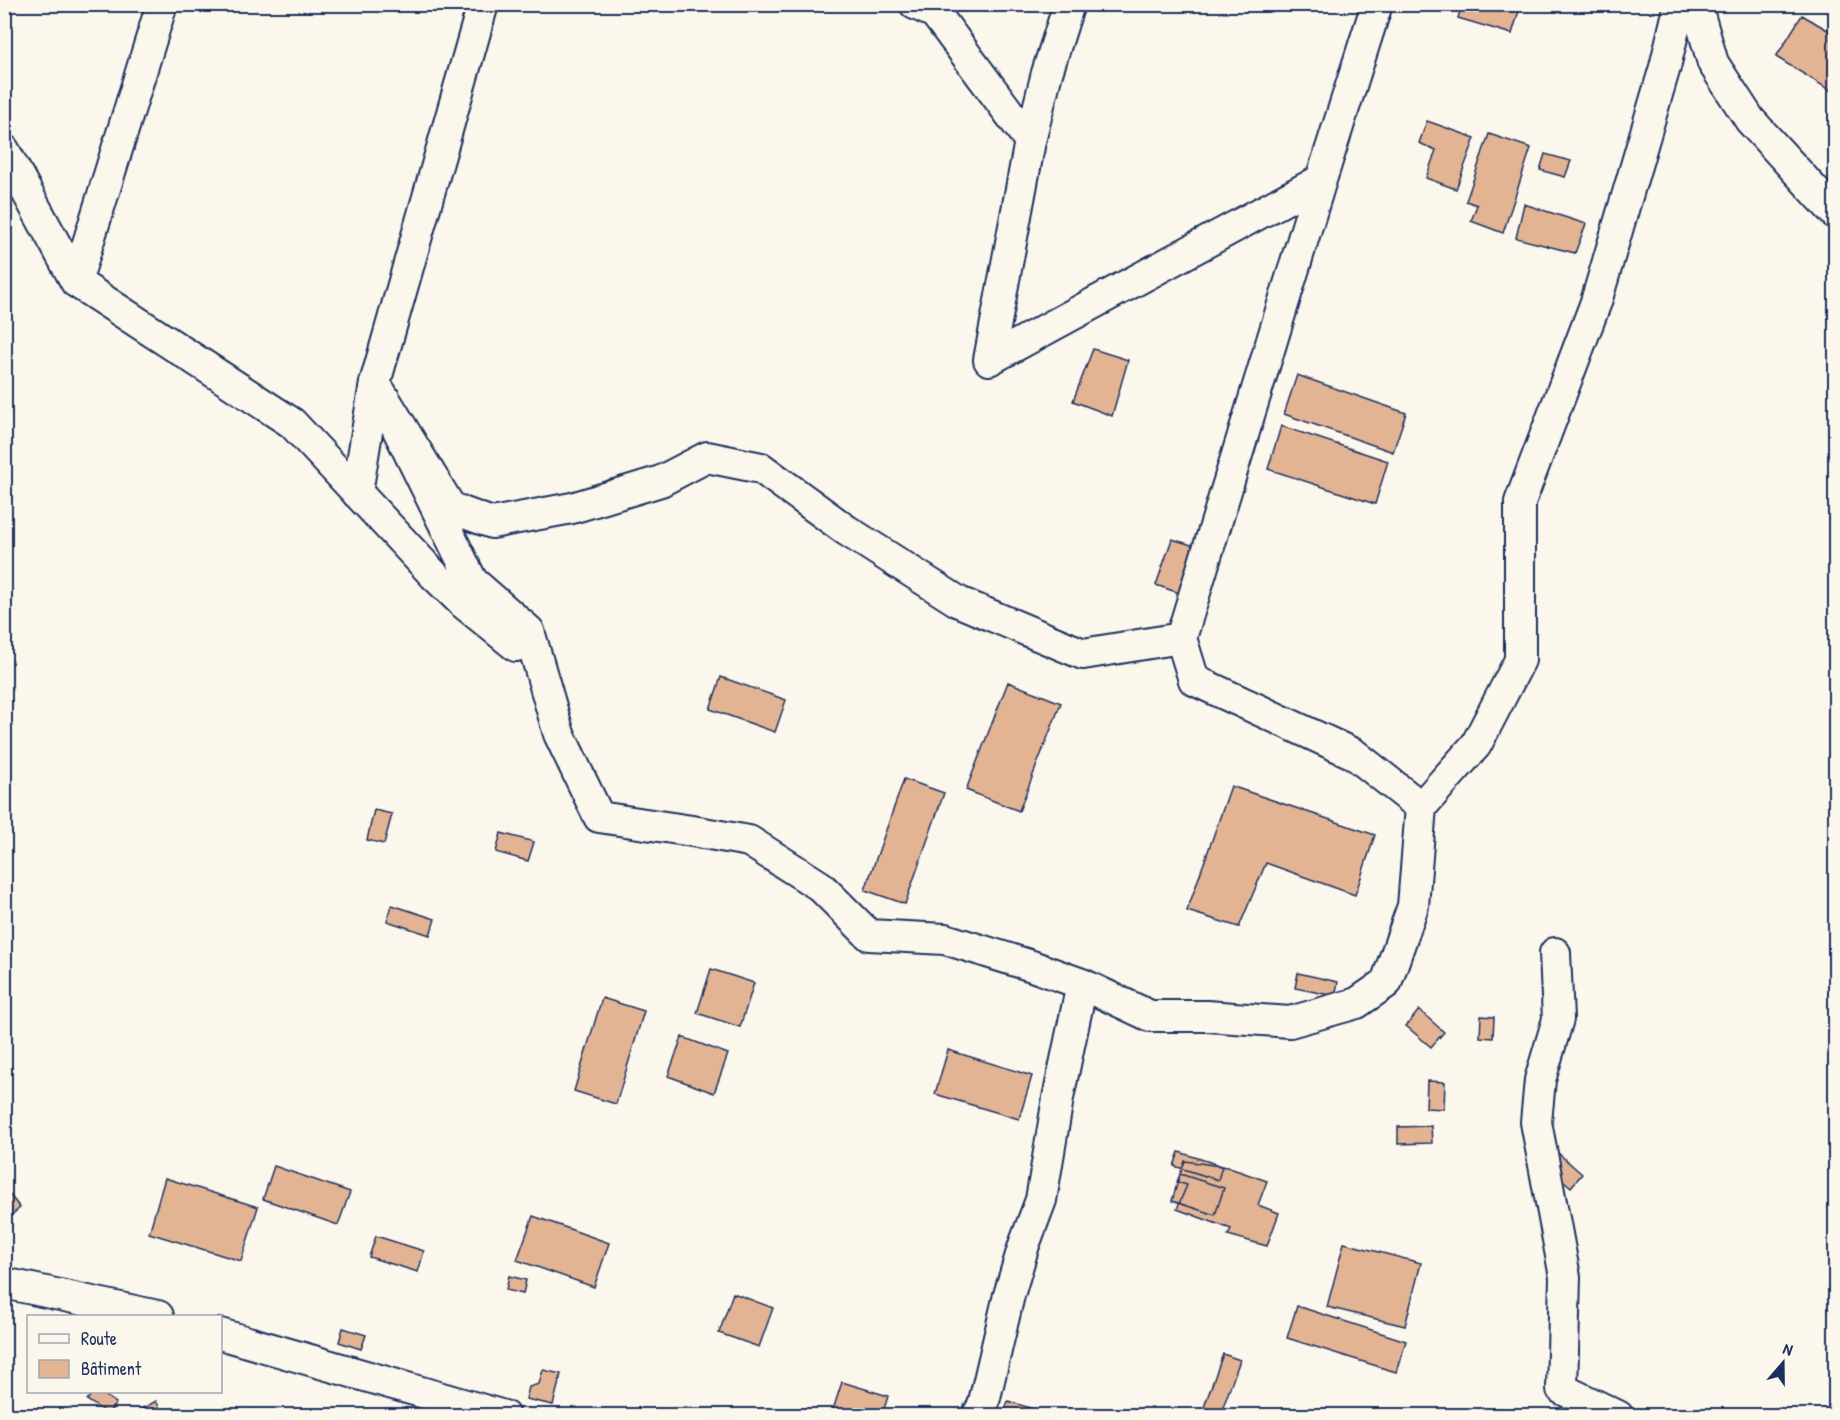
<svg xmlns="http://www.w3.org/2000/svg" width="1840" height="1420" font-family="'Patrick Hand',sans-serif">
<rect width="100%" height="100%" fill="#fbf7ec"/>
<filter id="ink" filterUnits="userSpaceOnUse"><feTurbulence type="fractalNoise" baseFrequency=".0167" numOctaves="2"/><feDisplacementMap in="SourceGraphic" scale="12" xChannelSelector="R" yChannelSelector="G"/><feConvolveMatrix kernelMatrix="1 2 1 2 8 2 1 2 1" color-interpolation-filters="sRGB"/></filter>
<g filter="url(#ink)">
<!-- building -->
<path fill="#e3b494" stroke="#1b2f5e" stroke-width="1.5" d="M1462,4h59l-9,30 -54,-16z
M1802,15l34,20v59l-60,-37z
M1427,121l48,17 -19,51 -30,-11 10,-28 -17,-7z
M1489,134l42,14 -28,85 -32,-12 6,-16 -11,-4z
M1545,154l26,7 -6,16 -25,-7z
M1524,204l62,20 -11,29 -59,-15z
M1093,349l35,11 -16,56 -39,-15z
M1297,375l109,38 -13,39 -109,-38z
M1281,426l107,35 -13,43 -107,-35z
M1172,539l23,7 -16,47 -23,-8z
M721,677l65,23 -11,32 -65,-23z
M1008,682l53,21 -42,108 -53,-21z
M904,779l40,14 -39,111 -40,-14z
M1231,786l144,49 -20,60 -89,-32 -27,64 -52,-16z
M374,810l18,4 -8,30 -17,-4z
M501,833l33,9 -6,19 -32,-9z
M392,905l43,14 -5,16 -43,-14z
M711,969l43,14 -14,44 -43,-14z
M1298,973l40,9 -3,14 -40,-8z
M602,998l42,13 -28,93 -42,-13z
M1419,1010l25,22 -13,15 -25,-21z
M1481,1016l13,1 -1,21 -13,-1z
M682,1037l46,17 -14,39 -46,-17z
M948,1050l84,26 -13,43 -84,-25z
M1427,1081l18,1 -1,27 -18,-1z
M1431,1126l1,17 -34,1v-17z
M1179,1152l43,14 -4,14 -44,-14z
M1557,1152l25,22 -11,13 -26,-22z
M1185,1161l42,6 40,14 -9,24 21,8 -12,33 -39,-11 3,-6 -54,-20 10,-24 -10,-3z
M274,1166l76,26 -12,33 -75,-26z
M1180,1174l44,14 -9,27 -43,-14z
M165,1178l93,29 -17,54 -92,-28z
M10,1195l10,13 -16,13v-22z
M533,1216l76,27 -15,44 -77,-27z
M376,1236l48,15 -6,21 -49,-15z
M1344,1243l77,20 -16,63 -78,-19z
M509,1276l17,4 -3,14 -17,-4z
M733,1293l40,15 -14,39 -40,-14z
M1297,1306l109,35 -10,31 -109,-34z
M343,1328l23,7 -5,14 -22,-7z
M1223,1354l17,6 -19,53 -17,-6z
M543,1370l18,4 -8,31 -27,-6 3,-12 10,-3z
M842,1382l46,14 -6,20h-51z
M93,1392h7l16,11 -8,11 -21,-14z
M156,1401l8,15h-20l-4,-6z
M1008,1401l47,15h-52z
M251,1410l32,1v5h-32z"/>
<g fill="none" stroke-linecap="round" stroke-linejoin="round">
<defs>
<path id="street" d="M915,4l20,9 95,128 -41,219 332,-180
M1696,4l17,59 37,57 86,94
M1030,141l17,-68 22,-69
M4,150l72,132 216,141 142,152 28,27 54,44
M76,282l86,-278
M375,383l76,125 41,15 80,-15 89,-27 46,-24 54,11 85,62 113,72 124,52 98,-16 13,42 160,74 67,53 -8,99 -27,77 -29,20 -67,19 -83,-6h-57l-68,-32 -50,-18 -87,-27 -76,-4 -49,-49 -71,-45 -57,-10 -93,-14 -40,-83 -30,-103 -57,-50z
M357,493l18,-110 108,-379
M1181,638l140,-458 56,-176
M1421,807l55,-62 44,-85v-158l76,-200 69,-235 15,-63
M1555,953l3,66 -18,61 -4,42 29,155 -3,112 56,27
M4,1283l154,33
M220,1334l284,82
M977,1416l6,-10 26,-111 15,-50 17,-45 17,-102 24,-114"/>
</defs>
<!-- street casing -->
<use href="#street" stroke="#1b2f5e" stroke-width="34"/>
<!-- street -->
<use href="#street" stroke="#fbf7ec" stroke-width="30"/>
</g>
</g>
<!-- margin -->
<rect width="1840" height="1420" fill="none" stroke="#fbf7ec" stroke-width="24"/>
<rect x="12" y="12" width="1816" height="1396" fill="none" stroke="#1b2f5e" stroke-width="2" filter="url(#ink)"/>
<!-- legend -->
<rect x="27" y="1315" width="195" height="78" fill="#fbf7ec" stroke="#a1a7b3" stroke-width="1.5"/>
<rect x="39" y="1334" width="30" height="9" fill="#fbf7ec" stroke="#a1a7b3" stroke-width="1.5"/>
<text x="81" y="1345" font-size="18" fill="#1b2f5e">Route</text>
<rect x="39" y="1360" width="30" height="18" fill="#e3b494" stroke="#a1a7b3" stroke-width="1.5"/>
<text x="81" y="1375" font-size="18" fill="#1b2f5e">Bâtiment</text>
<!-- north arrow -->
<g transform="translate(1783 1363) rotate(20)" stroke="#fbf7ec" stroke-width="4.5" paint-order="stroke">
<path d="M0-4.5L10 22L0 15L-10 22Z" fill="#1b2f5e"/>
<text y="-9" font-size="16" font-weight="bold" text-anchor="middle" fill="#1b2f5e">N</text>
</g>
</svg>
